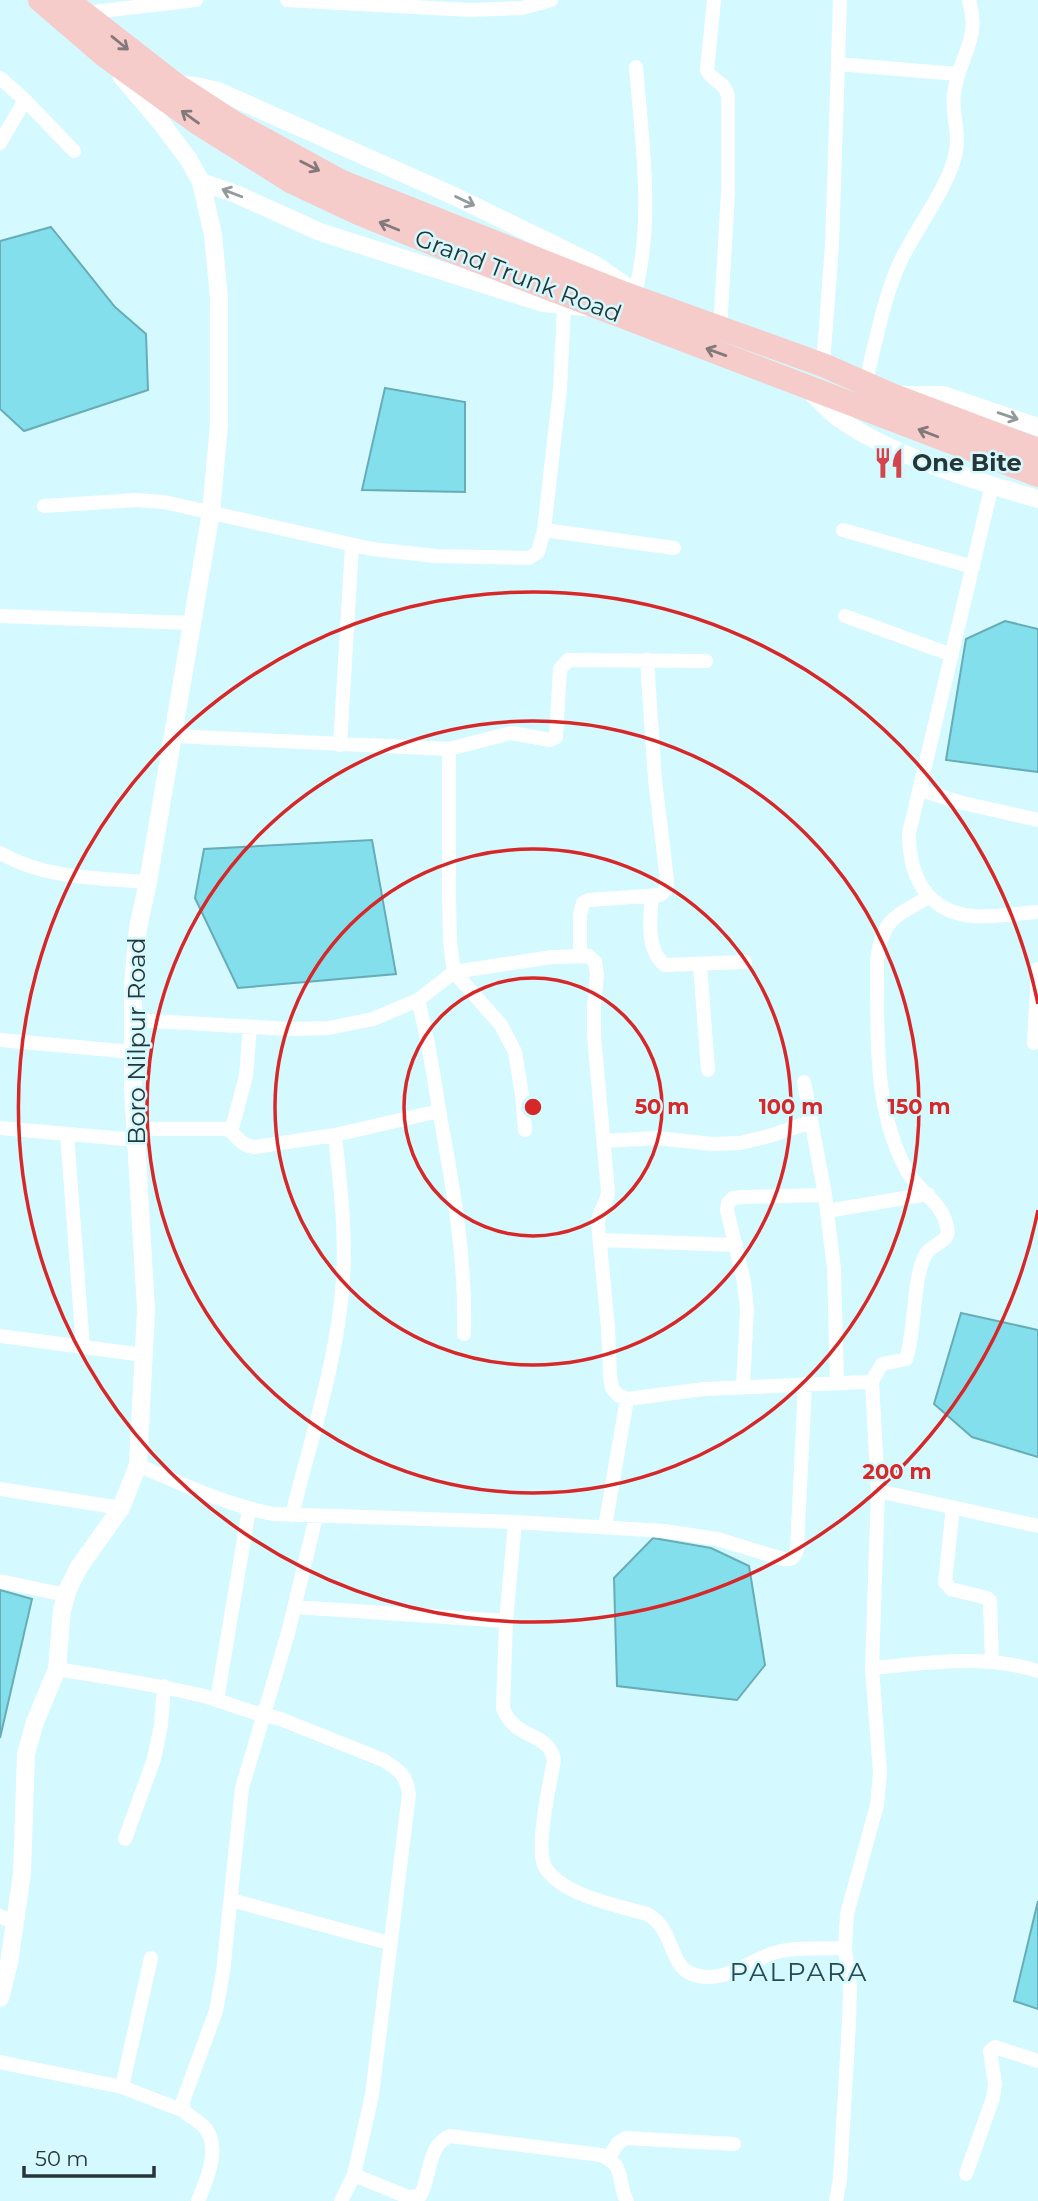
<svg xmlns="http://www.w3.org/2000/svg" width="1038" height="2201" font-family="Montserrat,sans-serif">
<rect width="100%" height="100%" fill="#d4f9ff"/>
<!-- water -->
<path fill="#83dfec" stroke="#67acb6" stroke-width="2" d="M51,227l64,80 31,27 2,56 -124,41 -24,-22v-168z
M385,388l80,14v90l-103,-2z
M1005,621l33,8v143l-92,-12 20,-121z
M372,840l24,134 -158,14 -43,-90 9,-49z
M961,1313l77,17v127l-66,-20 -38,-33z
M653,1538l58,10 38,18 16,99 -28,35 -120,-14 -3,-108z
M0,1590l32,9 -32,139z
M1038,1901v108l-24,-8z"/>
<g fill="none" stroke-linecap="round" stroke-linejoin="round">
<!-- minor -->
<path stroke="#fff" stroke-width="14" d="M287,0l182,10 53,-2 29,-8
M714,0l-7,70c6,13 17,10 21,26v96l-8,137
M84,13l112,-13
M838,64l120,10
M0,78l25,22 49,51
M0,143l25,-43
M635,293c19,-73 7,-151 1,-226
M823,365l9,-120 8,-245
M865,384c11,-41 18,-86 36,-124 15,-31 50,-77 55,-109 4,-20 -5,-39 -2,-58 5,-37 27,-53 15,-93
M992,485l-83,348c0,42 16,78 63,83 21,2 45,-3 66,-4
M44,506l92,-6 28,2 208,47 64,7 93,2 9,-6 6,-22 16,-141 4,-82
M544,530l130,18
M843,530l130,37
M0,616l192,7
M845,616l107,39
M174,736l275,13v147l1,46 4,30 47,53 14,27 7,43 3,35
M340,745l12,-199
M449,749l62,-16 39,7 6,-3 4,-68 8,-9 138,1
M920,790l43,13 75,17
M0,853c46,26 97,25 148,29
M652,896c-2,22 -6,55 13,69l80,-3
M580,955v-40l3,-12 6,-3 71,-5 6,-5 1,-10 -12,-100 -8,-120
M700,965l8,105
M418,1000c11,40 16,80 23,121 13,71 25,140 23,213
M134,1020l156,9 39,-1 44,-9 45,-19 36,-28 98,-15 37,-1 6,6 2,12 -3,33v29l14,156c-1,12 -10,19 -10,31l10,105 2,48 2,12 6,7 9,4 -22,128
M0,1040l133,12
M1034,1043l4,-74
M804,1082l21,113 9,74 3,114
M0,1128l136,12
M135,1129h91c11,5 14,17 28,18l81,-12 104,-24
M231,1132l15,-56 4,-49
M67,1134l16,213
M604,1141l53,-3 55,6 28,-1 29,-7 42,-14
M827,1211l101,-17
M600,1240l136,5
M0,1336l144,19
M743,1387l4,-77 -3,-28 -17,-72 1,-7 5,-5 9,-1 83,-2
M627,1399l77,-10 161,-7 7,-1 10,-17 24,-5c10,-29 6,-81 20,-105 6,-11 25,-11 21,-27 -5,-26 -29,-35 -40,-56 -35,-64 -29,-139 -30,-210 5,-42 17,-44 52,-64
M138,1465c45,20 87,39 135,49l242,8 149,9 53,8 66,20c9,1 12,-1 14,-10l8,-165
M0,1489l121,19
M878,1491l160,35
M953,1507l-8,75 6,7 36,9 3,3 2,61
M292,1515c19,-77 46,-156 51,-236 3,-48 -3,-96 -8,-144
M515,1522l-9,99 -3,87c11,32 46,23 51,52 -4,23 -19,88 -9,107 16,28 74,39 102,47 27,14 22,50 43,59 33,15 61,-16 91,-22 20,-4 44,-2 64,-3
M0,1581l66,14
M295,1607l211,14
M872,1668c55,-5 112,-14 166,3
M57,1669c48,8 96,15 143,26 26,7 51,19 78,23l105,42c16,10 23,14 26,34l-37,301 -18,80 54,22 -2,4
M217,1700l32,-191
M125,1839l29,-80 7,-34 3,-39
M231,1900l158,43
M0,1916l15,7
M0,2062l122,25 62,24
M122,2087l29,-129
M608,2158l10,-15 8,-5 108,6
M966,2174l27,-76 2,-14 -5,-33 5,-4 43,14
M408,2197l12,-1c11,-19 7,-51 30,-60l151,19c26,11 15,26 26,46
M198,2201c8,-20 23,-52 8,-72 -5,-7 -15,-11 -22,-18l-1,-10 33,-90 7,-39 19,-184 46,-155 28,-116
M341,2201l13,-26
M836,2201l4,-22 9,-157 1,-35 -5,-39 2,-34 30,-109 3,-32 -8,-105 6,-177 -6,-110"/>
<!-- tertiary -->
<path stroke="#fff" stroke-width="18" d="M179,85l17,1 22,5 236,105 140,68 36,25
M201,182l35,12 84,38 223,71 42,4
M812,393c9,8 18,19 28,26 50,36 138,63 198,80
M901,395h42l95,32
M0,1998l9,-35 13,-89 4,-120 9,-32 22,-53 5,-59 6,-21 11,-22 42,-59 17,-43 8,-155 -13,-222v-102l5,-58 10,-46 63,-370 8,-87v-127l-6,-63 -12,-53 -12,-22 -27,-36 -40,-47"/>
<!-- trunk -->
<path stroke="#f6cccb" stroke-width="24" d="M40,0l64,55 94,68 94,59 66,31 91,37 589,225
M67,0l109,85 60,39 106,58 278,110 203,73 71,31 144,54"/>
</g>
<!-- one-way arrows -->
<defs><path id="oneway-shaft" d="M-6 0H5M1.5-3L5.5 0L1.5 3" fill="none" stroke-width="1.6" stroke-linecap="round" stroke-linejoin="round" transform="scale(1.75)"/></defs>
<g stroke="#84797a">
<use href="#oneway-shaft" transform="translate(120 43) rotate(39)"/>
<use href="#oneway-shaft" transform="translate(190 117) rotate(-144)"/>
<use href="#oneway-shaft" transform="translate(310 166) rotate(27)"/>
<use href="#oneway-shaft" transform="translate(389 226) rotate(-158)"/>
<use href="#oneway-shaft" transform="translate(716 352) rotate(-160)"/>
<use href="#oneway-shaft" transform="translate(928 433) rotate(-159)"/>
</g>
<g stroke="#939a9b">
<use href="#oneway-shaft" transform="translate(232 193) rotate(-159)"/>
<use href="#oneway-shaft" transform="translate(465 201) rotate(26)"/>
<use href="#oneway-shaft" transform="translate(1008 416) rotate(19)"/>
</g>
<!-- distance rings -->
<g fill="none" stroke="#d62828" stroke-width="3.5">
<circle cx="533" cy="1107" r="129"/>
<circle cx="533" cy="1107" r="258"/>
<circle cx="533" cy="1107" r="386"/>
<path d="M1038 1210A515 515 0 1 1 1038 1004"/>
</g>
<!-- icons -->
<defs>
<symbol id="restaurant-bare" viewBox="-9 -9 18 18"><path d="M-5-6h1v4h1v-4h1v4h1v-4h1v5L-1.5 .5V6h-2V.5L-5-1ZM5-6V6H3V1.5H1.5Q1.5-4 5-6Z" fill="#d4444c" stroke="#d4f9ff" stroke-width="2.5" paint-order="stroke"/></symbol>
</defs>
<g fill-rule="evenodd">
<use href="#restaurant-bare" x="867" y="441" width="44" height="44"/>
</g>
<g text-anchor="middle" stroke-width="5" stroke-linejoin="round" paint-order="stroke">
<!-- street labels -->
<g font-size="24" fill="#273537" stroke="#d4f9ff">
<text transform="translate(518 276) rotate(21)" y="8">Grand Trunk Road</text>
<text transform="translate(137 1041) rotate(-90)" y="8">Boro Nilpur Road</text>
</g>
<!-- poi labels -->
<g font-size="24" font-weight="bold" fill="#273537" stroke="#d4f9ff" text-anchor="start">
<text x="912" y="471">One Bite</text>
</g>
<!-- neighbourhood labels -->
<g font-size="26" letter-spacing="2" fill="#28494d" stroke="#d4f9ff">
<text x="799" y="1981">PALPARA</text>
</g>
</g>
<circle cx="533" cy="1107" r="10" fill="#d62828" stroke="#d4f9ff" stroke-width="3.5"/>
<g font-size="21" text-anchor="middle" font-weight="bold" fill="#d62828" stroke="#d4f9ff" stroke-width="5" stroke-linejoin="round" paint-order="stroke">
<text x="662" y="1114">50 m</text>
<text x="791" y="1114">100 m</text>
<text x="919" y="1114">150 m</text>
<text x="897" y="1479">200 m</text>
</g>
<!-- scale -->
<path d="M24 2166v10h130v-10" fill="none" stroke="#273537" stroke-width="3.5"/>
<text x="35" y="2166" font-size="21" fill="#273537" stroke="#d4f9ff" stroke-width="5" paint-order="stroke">50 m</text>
</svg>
